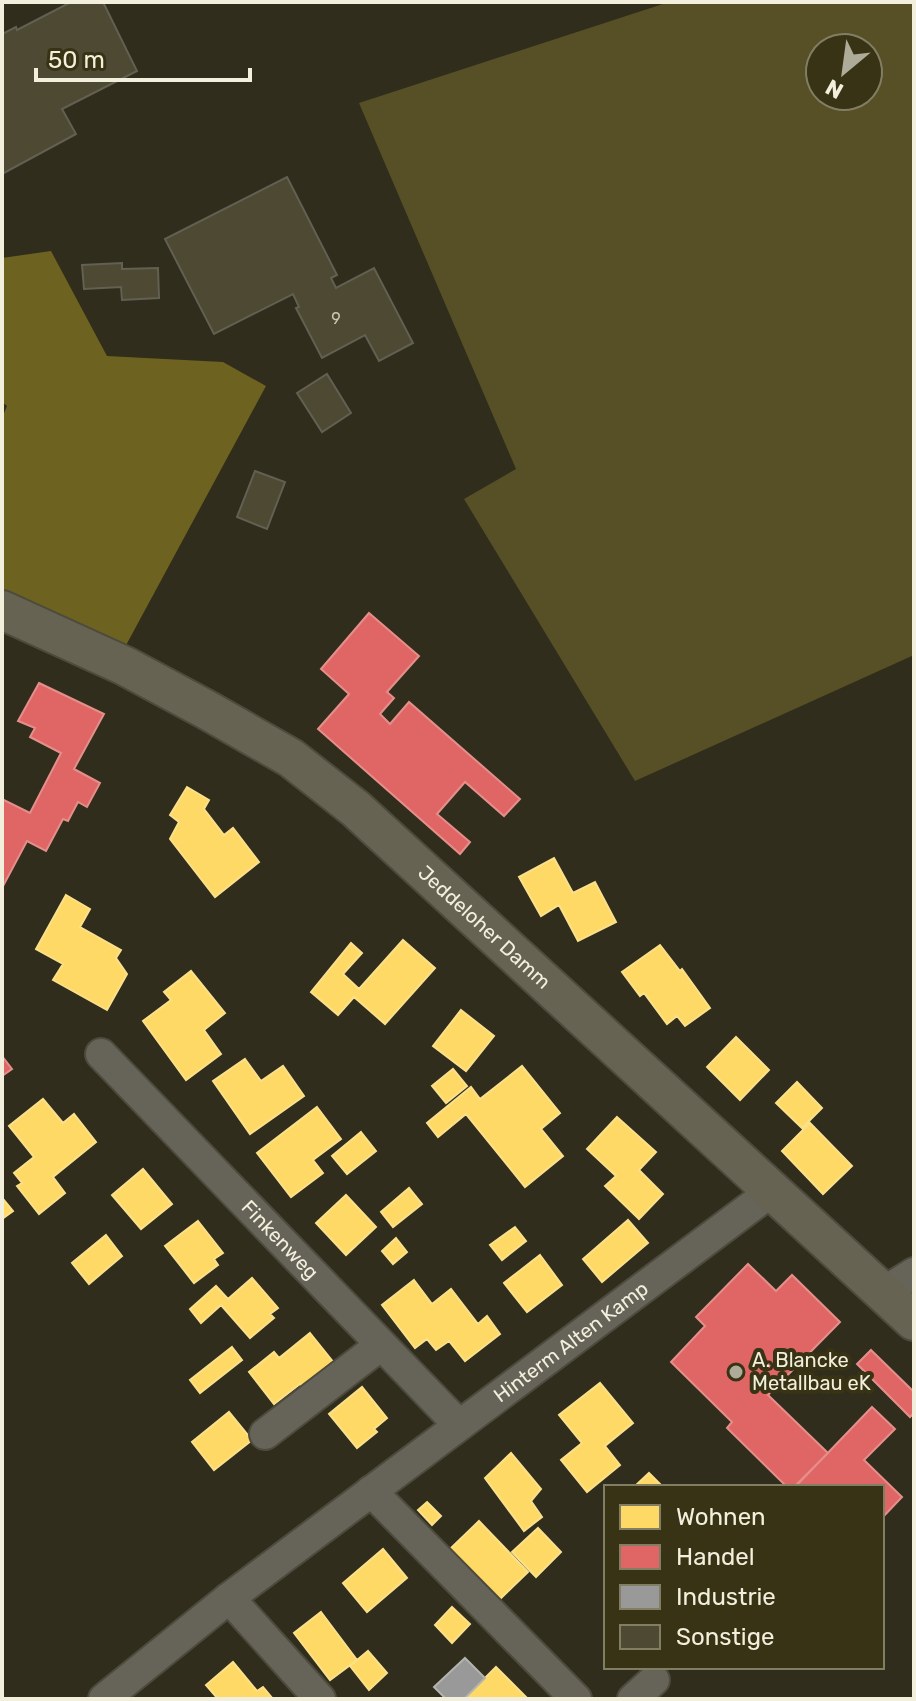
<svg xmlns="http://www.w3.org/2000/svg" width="916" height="1701" font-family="Rubik,sans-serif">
<rect width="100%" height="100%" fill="#302d1c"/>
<!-- green -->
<path fill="#575026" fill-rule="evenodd" d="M669,2h245v653l-279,126 -171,-282 52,-30 -157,-366zM820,48h48v48h-48z"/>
<!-- forest -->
<path fill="#6d621f" d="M51,251l56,105 116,6 43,24 -142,263 -122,-60v-171l5,-12 -5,-4v-144z"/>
<!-- homes -->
<path fill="#ffd966" stroke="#fbe08a" stroke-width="2" d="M187,787l22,13 -5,9 20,26 9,-7 26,34 -44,35 -45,-58 9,-17 -9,-7z
M554,858l19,35 22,-11 21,40 -38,19 -19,-36 -18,11 -22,-39z
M66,895l24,14 -10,18 41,23 -5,8 11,16 -20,36 -54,-30 10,-16 -27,-15z
M403,940l32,28 -50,56 -31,-27 -16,18 -27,-23 40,-49 11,10 -19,21 16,15z
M660,945l20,26 2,-2 28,39 -25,18 -8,-10 -10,8 -23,-31 -4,3 -18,-24z
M191,971l34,42 -21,17 17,24 -35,26 -43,-59 28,-21 -7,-8z
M461,1010l33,26 -28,35 -33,-25z
M736,1037l33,33 -29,30 -33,-33z
M245,1059l16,22 22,-15 21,30 -54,38 -37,-53z
M522,1066l38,47 -19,16 22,27 -38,31 -59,-73 -28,23 -11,-14 44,-36 9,12z
M453,1069l14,17 -21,17 -14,-17z
M797,1082l25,26 -20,20 -26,-25z
M43,1099l20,24 11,-9 22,28 -43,35 12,16 -26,21 -22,-28 5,-3 -8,-10 20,-16 -25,-31z
M317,1107l24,32 -28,21 10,13 -32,24 -34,-44z
M617,1117l39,35 -17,18 24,24 -24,25 -34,-33 11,-10 -29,-27z
M810,1123l42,43 -29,28 -41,-43z
M361,1132l15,19 -29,23 -15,-18z
M143,1169l29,35 -31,25 -29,-34z
M409,1188l13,16 -29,23 -12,-15z
M346,1195l30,32 -30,28 -30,-32z
M3,1199l10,12 -11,8v-19z
M628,1220l20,23 -46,39 -19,-23z
M198,1221l25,32 -9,6 4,6 -24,18 -29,-37z
M515,1227l11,14 -24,19 -12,-15z
M106,1235l16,21 -33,28 -17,-21z
M396,1238l11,14 -14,12 -11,-13z
M540,1255l22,30 -35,27 -23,-29z
M252,1278l26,30 -8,6 4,4 -24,20 -29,-33 -20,18 -11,-14 26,-23 12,13z
M414,1280l18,24 19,-15 27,35 9,-8 13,18 -35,27 -16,-20 -13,9 -9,-11 -12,9 -33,-43z
M310,1333l24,30 -26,31 -8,-10 -26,20 -25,-32 25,-20 5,6z
M232,1347l10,13 -42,33 -10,-13z
M600,1383l33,40 -28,23 15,19 -33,27 -26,-32 21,-17 -23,-28z
M362,1387l25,31 -13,11 3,3 -20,16 -28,-34z
M229,1412l23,28 -38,30 -22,-28z
M511,1453l30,36 -10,12 11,16 -18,14 -39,-53z
M649,1473l14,14h-29z
M427,1502l14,14 -9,9 -14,-15z
M479,1521l49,51 -29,28 -49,-51z
M538,1528l23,24 -25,25 -24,-25z
M383,1549l24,29 -40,34 -24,-29z
M452,1607l18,17 -18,19 -17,-18z
M321,1612l36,48 -27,20 -36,-47z
M368,1651l19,22 -18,17 -19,-24z
M233,1662l24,29 6,-4 10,12h-55l-12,-14z
M496,1667l32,32h-64z"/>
<!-- shops -->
<path fill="#e06666" stroke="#e58f8a" stroke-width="2" d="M369,613l50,43 -32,36 7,6 -14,16 10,10 19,-22 111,97 -16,17 -39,-34 -28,32 33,28 -10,12 -142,-125 31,-35 -28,-25z
M39,683l65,31 -30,55 26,14 -13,24 -9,-5 -10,19 -5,-2 -17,32 -19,-10 -25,47v-85l2,-3 26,13 31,-60 -31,-16 5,-9 -17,-7z
M2,1056l10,13 -10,7z
M748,1264l28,27 16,-16 48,47 -72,73 60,58 -34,34h-7l-60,-59 5,-6 -61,-60 34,-36 -9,-9z
M871,1350l43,42v21l-4,4 -53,-53z
M872,1407l23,22 -31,31 38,37 -20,21v-31h-87z"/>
<!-- industry -->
<path fill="#999" stroke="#b4b3ad" stroke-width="2" d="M465,1658l20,20 -21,21h-18l-12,-12z"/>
<!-- building -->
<path fill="#4d4932" stroke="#626052" stroke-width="2" d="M71,2h32l34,69 -75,38 14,25 -74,40v-140l14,-7 1,3z
M287,177l50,98 -6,3 5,10 38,-20 39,75 -34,18 -14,-26 -43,23 -26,-50 3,-1 -6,-13 -79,40 -49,-95z
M122,263v6l36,-1 1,30 -37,2 -1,-13 -37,2 -2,-24z
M327,374l24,39 -29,19 -25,-39z
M255,471l30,11 -18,47 -30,-12z"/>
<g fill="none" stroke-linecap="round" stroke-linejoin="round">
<defs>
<g id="minor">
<path id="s1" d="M101,1054l358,371"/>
<path d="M884,1292l30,-19"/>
<path d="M265,1434l116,-89"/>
<path d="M371,1491l205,208"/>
<path d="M229,1598l91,101"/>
<path id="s2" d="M104,1699l125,-101 543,-407"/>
<path d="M633,1699l21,-19"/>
</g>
<g id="major">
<path id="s3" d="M2,610l123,56 82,44 84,48 65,51 558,512"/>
</g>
</defs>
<!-- minor casing -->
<use href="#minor" stroke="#4d4b3d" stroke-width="34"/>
<!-- major casing -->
<use href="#major" stroke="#4d4b3d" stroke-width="42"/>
<!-- minor -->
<use href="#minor" stroke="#666458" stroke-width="30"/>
<!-- major -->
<use href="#major" stroke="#666353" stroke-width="38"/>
</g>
<!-- markers -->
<circle fill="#aeab99" stroke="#383314" stroke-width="3" cx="736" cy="1372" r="8"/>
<g text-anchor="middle" stroke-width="8" stroke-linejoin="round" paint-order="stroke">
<!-- number labels -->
<g font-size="16" fill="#c9c6b2">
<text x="336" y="324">9</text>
</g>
<!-- street labels -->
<g font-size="20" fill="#f2efdd" stroke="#383314">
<text dy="7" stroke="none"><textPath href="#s3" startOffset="582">Jeddeloher Damm</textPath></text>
<text dy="7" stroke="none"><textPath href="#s1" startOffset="258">Finkenweg</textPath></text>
<text dy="7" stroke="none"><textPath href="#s2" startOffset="588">Hinterm Alten Kamp</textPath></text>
</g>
<!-- poi labels -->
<g font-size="20" fill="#f2efdd" stroke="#383314" text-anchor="start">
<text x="752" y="1367">A. Blancke<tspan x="752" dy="23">Metallbau eK</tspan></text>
</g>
</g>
<!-- border -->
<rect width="916" height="1701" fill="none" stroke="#f2efdd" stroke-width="8"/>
<!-- legend -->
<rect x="604" y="1485" width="280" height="184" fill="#383314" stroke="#827e64" stroke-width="2"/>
<rect x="620" y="1505" width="40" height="24" fill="#ffd966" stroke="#827e64" stroke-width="2"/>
<text x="676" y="1525" font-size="24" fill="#f2efdd">Wohnen</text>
<rect x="620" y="1545" width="40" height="24" fill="#e06666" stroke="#827e64" stroke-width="2"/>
<text x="676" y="1565" font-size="24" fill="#f2efdd">Handel</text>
<rect x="620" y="1585" width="40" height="24" fill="#999999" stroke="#827e64" stroke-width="2"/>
<text x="676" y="1605" font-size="24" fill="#f2efdd">Industrie</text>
<rect x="620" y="1625" width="40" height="24" fill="#4d4932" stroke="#827e64" stroke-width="2"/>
<text x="676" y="1645" font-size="24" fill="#f2efdd">Sonstige</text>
<!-- north arrow -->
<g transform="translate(844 72) rotate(209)"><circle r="38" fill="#383314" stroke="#827e64" stroke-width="2"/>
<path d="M0-6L14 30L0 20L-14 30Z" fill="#aeab99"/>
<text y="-12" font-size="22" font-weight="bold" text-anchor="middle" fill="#f2efdd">N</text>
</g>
<!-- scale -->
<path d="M36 68v12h214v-12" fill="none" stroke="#f2efdd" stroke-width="4"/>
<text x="48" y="68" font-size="24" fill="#f2efdd" stroke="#383314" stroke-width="6" paint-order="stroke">50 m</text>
</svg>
